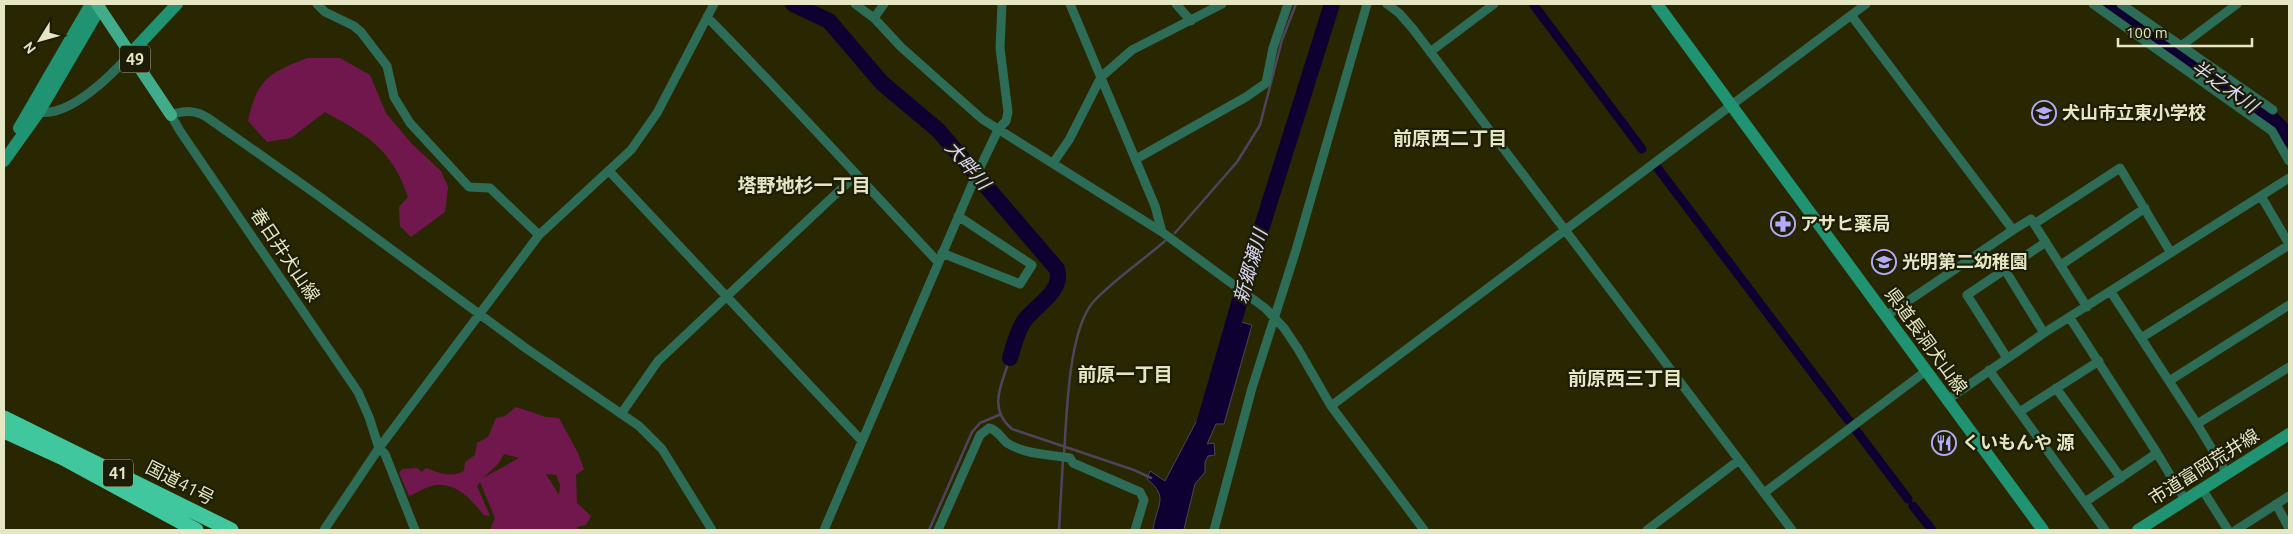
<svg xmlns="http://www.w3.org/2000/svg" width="2293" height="534" font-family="Ubuntu,'Noto Sans JP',sans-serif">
<rect width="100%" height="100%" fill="#282702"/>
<!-- green -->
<path fill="#70184d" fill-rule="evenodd" d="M307,58h33l30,17 16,38 26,31 29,27 7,16 -3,25 -34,25 -11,-11 -1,-19 9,-10c-16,-48 -41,-62 -83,-85l-34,26 -24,4 -19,-21c9,-42 21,-48 59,-63z
M516,407l30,10 13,1 19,35 6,16 -8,6 1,28 14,13 -5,9 -9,2 1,3h-88l5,-12 -15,-36 -3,4 13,30 -6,-1c-13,-15 -26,-32 -49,-30 -8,1 -18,8 -26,11l-10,-23 3,-4 15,-1 5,4 4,-4c13,5 25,10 38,3l1,-9 10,-7 2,-12 11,-6 8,-19 9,-2zM504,454l15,4 -36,20 16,-15zM546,474l10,1 4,10 -1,10z"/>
<!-- water -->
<path fill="#0e0030" stroke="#4e455c" d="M1241,322l11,3 -28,99h-8l-9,20 7,-1 1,12 -7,1 -3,6v10l-10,12 -11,45 1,1h-32c3,-24 17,-33 -6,-51l3,-8 15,10 31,-59 13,-3 10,-30 4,-22z"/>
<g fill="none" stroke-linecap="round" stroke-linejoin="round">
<!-- stream -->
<path stroke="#4e455c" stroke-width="2.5" d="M1175,233l62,-71 23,-37 22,-85 14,-36
M1010,358c-8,26 -23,50 2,71l122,41 17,8
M1064,454c3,-40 4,-124 30,-153 21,-22 48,-40 71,-60
M929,530l43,-98 8,-9 19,-8
M1059,530l4,-71"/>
<!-- canal -->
<path stroke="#0e0030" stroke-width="9" d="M1533,4l109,145
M1656,166l252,333
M1913,506l19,24"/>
<!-- river -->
<path stroke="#0e0030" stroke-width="16" d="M793,4l36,17 53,62 56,47 119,139c7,22 -21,36 -33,52 -7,11 -10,24 -14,37
M2107,4c32,23 64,47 97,70 28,20 67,36 85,65
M1199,442l54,-187 79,-251"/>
<!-- street -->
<path stroke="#2d6c57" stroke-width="9" d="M317,4l8,8 29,14 7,6 26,34 7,31 16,26 59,64 21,1 49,47
M855,4l19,14 27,29 81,72 180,113 103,76 19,20 14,21 33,57 93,124
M1070,4l85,202 7,26
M1176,4l15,17
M1387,4l12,9 14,16 379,501
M2093,4l179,127 17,30
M2121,4l152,106
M1851,15l162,215 18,-11 56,88
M707,17c79,80 154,163 231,245
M874,18l10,-14
M2181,46l56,-42
M1430,52l64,-48
M39,112c31,5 73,-37 92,-59
M1136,159l110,-62 20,-14 7,-35 15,-44
M1053,163l16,-23 32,-63 31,-27 90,-46
M610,172l251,268
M2261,196l28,48
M2034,224l86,-56 51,85
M942,253l78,31 12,-19 -74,-49
M2061,265l84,-57
M2005,270l39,63
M2111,292l86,132 30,50
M1886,316l127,-86
M2070,318l87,135 28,47
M2141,338l148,-93
M2007,358l-40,-63 79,-53
M1989,370l116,160
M2169,381l120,-76
M2056,388l65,90
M1947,400l97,-67 245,-155
M1331,406l535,-402
M2021,411l78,-50
M621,414l37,-53 198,-186
M2197,424l92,-57
M2202,489l26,41
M1764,493l162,-122
M2085,502l72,-49
M2276,504l13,24
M324,530l55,-82 -10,-31 -11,-25 -178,-261 -9,-16c14,-5 25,-5 37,3l108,76 211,155 112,77 23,23 50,81
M415,530l-30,-76 -6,-6 160,-213 92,-85 26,-37 57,-109
M824,530l150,-350 25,-52 7,-7 2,-9 -8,-64 2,-44
M938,530l42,-95 9,-7c9,2 12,10 18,15 19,12 42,11 63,15l3,5 67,29 4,8 -9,30
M1214,530l38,-142 44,-138 71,-246
M1647,530l92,-70
M2236,530l53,-34"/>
<!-- secondary -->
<path stroke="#1f9372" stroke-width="12" d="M1657,4l386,526
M131,53l46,-49
M19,128l72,-124
M4,161l35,-49 61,-104
M2138,530l151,-96"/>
<!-- primary -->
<path stroke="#41ac8b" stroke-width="12" d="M97,4l74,111"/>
<!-- highway -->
<path stroke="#40c79e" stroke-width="15" d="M4,418l227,112
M4,431l59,27 133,72"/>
</g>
<!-- icons -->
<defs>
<symbol id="school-ring" viewBox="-11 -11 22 22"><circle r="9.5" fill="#1d1d07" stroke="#b5acf9" stroke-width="1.5"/><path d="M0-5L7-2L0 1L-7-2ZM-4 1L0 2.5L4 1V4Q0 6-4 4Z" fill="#b5acf9"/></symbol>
<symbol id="pharmacy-ring" viewBox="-11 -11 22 22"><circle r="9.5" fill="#1d1d07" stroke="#b5acf9" stroke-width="1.5"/><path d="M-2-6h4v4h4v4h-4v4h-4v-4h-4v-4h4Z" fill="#b5acf9"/></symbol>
<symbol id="restaurant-ring" viewBox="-11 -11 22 22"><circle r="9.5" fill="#1d1d07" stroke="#b5acf9" stroke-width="1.5"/><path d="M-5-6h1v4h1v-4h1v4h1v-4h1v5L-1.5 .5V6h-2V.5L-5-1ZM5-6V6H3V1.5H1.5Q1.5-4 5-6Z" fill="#b5acf9"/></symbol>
</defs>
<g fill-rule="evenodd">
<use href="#school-ring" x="2030" y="99" width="28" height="28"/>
<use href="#pharmacy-ring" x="1769" y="210" width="28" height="28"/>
<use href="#school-ring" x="1870" y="248" width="28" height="28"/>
<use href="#restaurant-ring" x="1930" y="429" width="28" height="28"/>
</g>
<g text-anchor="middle" stroke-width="4.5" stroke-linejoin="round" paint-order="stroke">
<!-- shield labels -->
<g fill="#1d1d07" stroke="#a9aa8b" stroke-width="1">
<rect x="120" y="45.5" width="30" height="27" rx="4"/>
<rect x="103" y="459.5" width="30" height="27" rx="4"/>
</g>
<g font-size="16" font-weight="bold" fill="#e5e6c3">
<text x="135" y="65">49</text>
<text x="118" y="479">41</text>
</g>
<!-- poi labels -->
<g font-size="18" font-weight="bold" fill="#e5e6c3" stroke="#1d1d07" text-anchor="start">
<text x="2062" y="119">犬山市立東小学校</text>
<text x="1800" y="230">アサヒ薬局</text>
<text x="1902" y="268">光明第二幼稚園</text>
<text x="1962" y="449">くいもんや 源</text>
</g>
<!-- street labels -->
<g font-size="18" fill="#e5e6c3" stroke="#1d1d07">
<text transform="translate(285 255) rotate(56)" y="6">春日井犬山線</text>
<text transform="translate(1926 341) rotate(54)" y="6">県道長洞犬山線</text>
<text transform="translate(2204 467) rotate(-32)" y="6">市道富岡荒井線</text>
<text transform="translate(180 483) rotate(27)" y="6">国道41号</text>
</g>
<!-- water labels -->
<g font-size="19" font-style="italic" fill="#d9d7f3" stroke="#1d1d07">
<text transform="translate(2225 86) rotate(35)" y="7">半之木川</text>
<text transform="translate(968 165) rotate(49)" y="7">大畔川</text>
<text transform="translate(1250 266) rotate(-74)" y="7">新郷瀬川</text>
</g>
<!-- neighbourhood labels -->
<g font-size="19" font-weight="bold" fill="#e5e6c3" stroke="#1d1d07">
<text x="1450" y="145">前原西二丁目</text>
<text x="804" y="192">塔野地杉一丁目</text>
<text x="1125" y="381">前原一丁目</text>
<text x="1625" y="385">前原西三丁目</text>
</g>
</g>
<!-- border -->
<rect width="2293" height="534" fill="none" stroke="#e5e6c3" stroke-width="10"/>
<!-- north arrow -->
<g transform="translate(40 40) rotate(233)" stroke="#1d1d07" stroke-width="4" paint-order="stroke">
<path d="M0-4L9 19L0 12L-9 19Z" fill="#e5e6c3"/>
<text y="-8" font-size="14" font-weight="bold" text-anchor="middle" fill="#e5e6c3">N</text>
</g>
<!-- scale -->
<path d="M2118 38v8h134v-8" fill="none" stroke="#e5e6c3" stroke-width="2.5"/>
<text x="2126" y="38" font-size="15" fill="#e5e6c3" stroke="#1d1d07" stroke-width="4" paint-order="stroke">100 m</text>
</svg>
